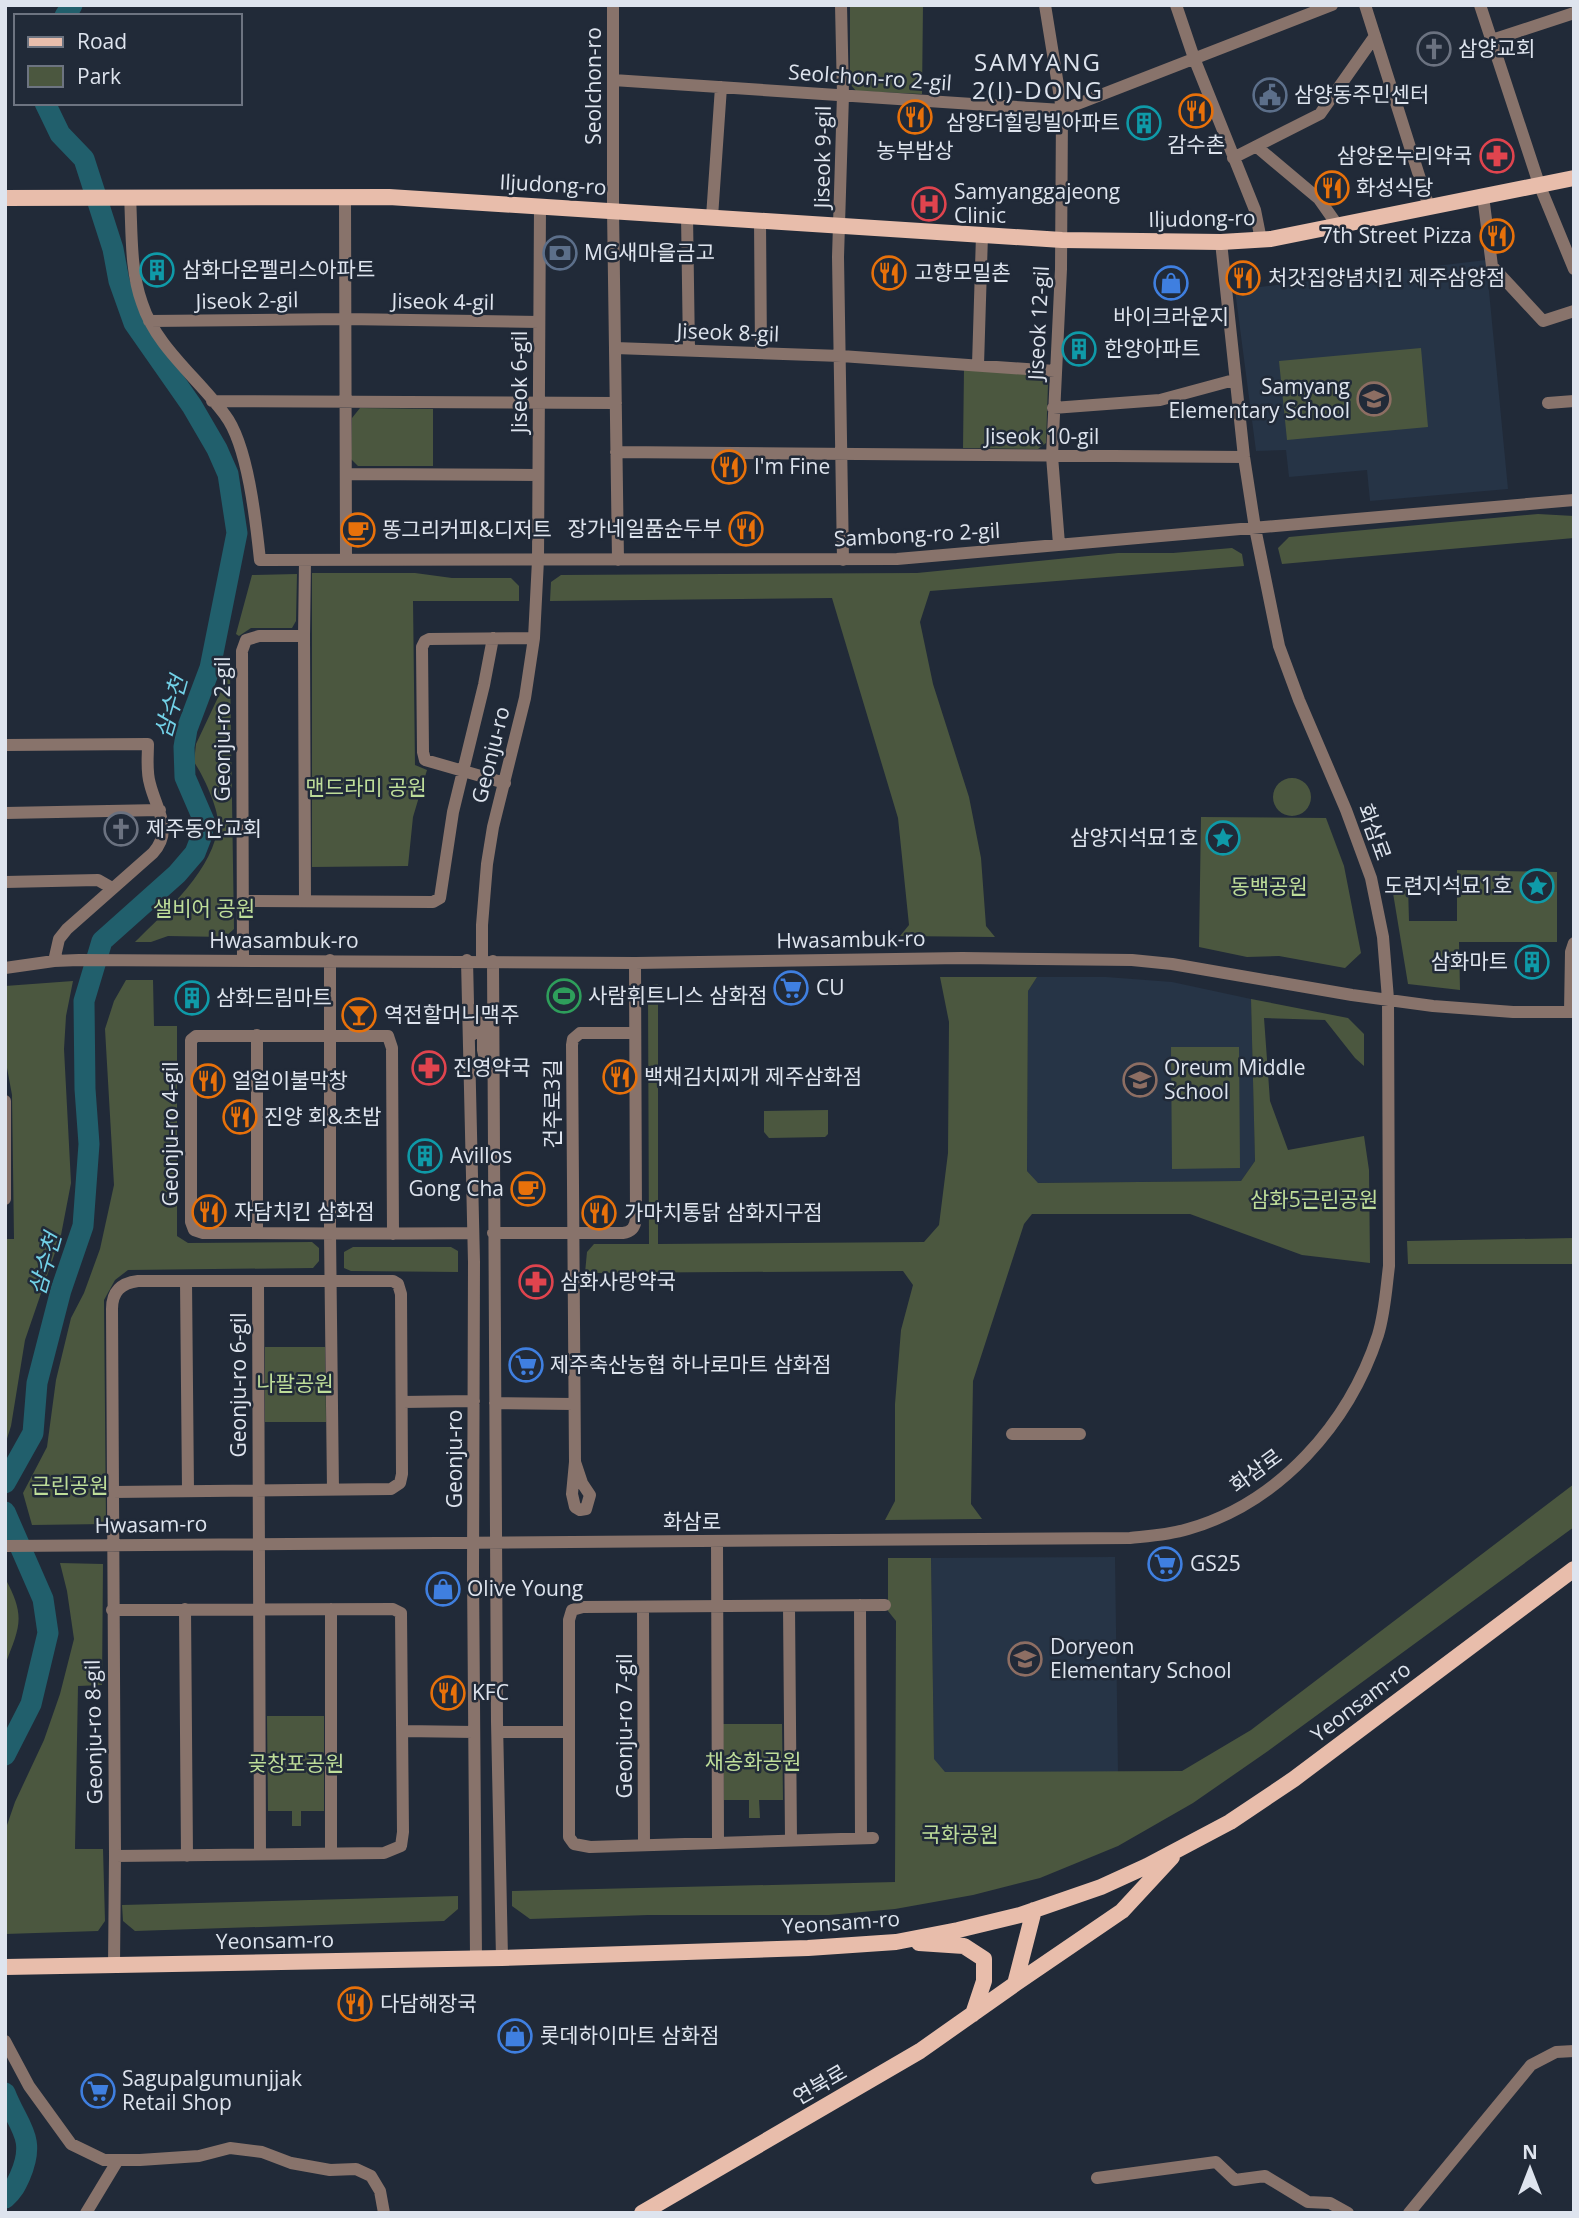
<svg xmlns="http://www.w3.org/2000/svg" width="1579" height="2218" font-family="'Open Sans','Noto Sans KR',sans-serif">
<rect width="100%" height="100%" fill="#212a38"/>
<!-- built -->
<path fill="#263446" d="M1486,260l22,229 -138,12 -3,-31 -78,7 -3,-27 -30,1 -21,-161z
M1037,977h69l66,5 79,17 4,162 -14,20 -204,2 -10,-12 1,-180z
M1115,1557l3,215 -173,1 -11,-13 -3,-202z"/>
<!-- green -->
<path fill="#4b573f" d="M850,5h73l-1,89 -66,-3 -6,-7z
M1421,348l7,79 -141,13 -8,-79z
M964,369l79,6 5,9 -2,59 -8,6 -75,-1z
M360,408l73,1v57h-75l-7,-7 1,-41z
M1538,514l36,2v22l-292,26 -4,-16 11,-11z
M1232,548l10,6 2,12 -314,25 -10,31 13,62 36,113 12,61 5,68 9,11 -95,-1 9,-11 -11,-107 -66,-220 -282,3 1,-19 10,-7 356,-2 201,-20h55z
M312,573h103l37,5h59l8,8v15h-106l2,164 12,5 -14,47 -5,49 -96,1z
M297,574l-1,47 -4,7h-41l-12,8 -3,-2 16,-59z
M230,672l4,257 -9,8 -57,-1 -17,6h-16c30,-30 81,-74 83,-119 0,-16 -15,-48 -24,-61l2,-18z
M1273 797a19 19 0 1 1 38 0a19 19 0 1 1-38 0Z
M1201,817l125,1 18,48 17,87 -16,15 -66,-12 -32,1 -48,-10z
M1457,870l100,2v70h-98l1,48 -52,-6 -15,-91 2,-7h13l1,35h48z
M940,977h97l-9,14 -1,180 11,12 203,-2 14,-20 -4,-162 97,19 16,16v32l-9,-8 -30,-38 -61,-2 6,83 18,49 76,-14 5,34 1,93 -68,-8 -112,-41h-158l-8,10 -51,157 -2,123 11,15 -97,1 10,-19v-97l6,-74 12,-45 -10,-14 -318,2 2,-21 7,-8h55l-1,-251 4,-8 6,-1v260l266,-2 15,-17 9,-72 1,-131z
M126,980h27l1,46h23v210l11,7 124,-1 7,6v13l-6,7 -185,2 -13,10 -11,20 2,224 -74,1 -9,-32 24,-46 9,-67 15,-62 13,-25 16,-44 14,-64 -9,-156 9,-28z
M73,981l-7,35 -2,33 7,134 -10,52 -36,105 -14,86 -6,19v-206h9l-2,-144 -7,-38v-71z
M1171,1047h68l1,121 -68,1z
M828,1110v24l-3,3 -56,1 -5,-6v-21z
M1574,1238v26h-166l-1,-23z
M353,1247h98l7,4v21l-107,-1 -7,-3v-16z
M265,1347h60l1,75h-61z
M1574,1484v43l-306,224 -75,52 -75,43 -78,32 -67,17 -78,14 -66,6h-181l-118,4 -18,-13v-15l383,-9 1,-261 -8,-10v-53h43l3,201 11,13 237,-1 69,-41z
M60,1563l43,1 -1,121 -24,1 -3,163h28l2,72 -7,10 -93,3v-103l10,-29 29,-62 16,-46 14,-55 -7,-48z
M5,1578c21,39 15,48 0,87z
M267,1716h57v95h-23v15h-9v-15h-24z
M723,1724h59l1,76h-24l1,18h-11v-18h-25z
M458,1896v13l-14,12 -309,10 -12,-10 -1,-16z"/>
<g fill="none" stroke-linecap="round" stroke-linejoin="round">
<!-- river -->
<path stroke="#215f6c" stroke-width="21" d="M65,16l7,-11
M5,1483l28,-50 4,-50 24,-93 22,-64 6,-82 -4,-55 -1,-88 18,-60 75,-67 18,-21 7,-18 2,-14 -19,-44 -1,-30 3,-18 23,-61 27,-135 -9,-59 -11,-25 -25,-43 -58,-83 -15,-42 -6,-32 -29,-90 -24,-25 -15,-31
M5,1512l38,87 5,34 -17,71 -26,51
M5,2093c13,34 32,44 15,83 -4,9 -7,15 -15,22"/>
<!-- minor -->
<path stroke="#88736b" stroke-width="12" d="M613,5v204l5,351
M841,5l2,90 -5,162 5,303
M1045,5l17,105 -1,159 -9,187 7,88
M1176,5l18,53 61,152 6,30
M1365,5l64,202
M1480,5l59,179 35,85
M1492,40l82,-27
M613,80l449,30 270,-105
M1257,147l62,52 19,27
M1233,158l87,-44 55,-78
M130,196c2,35 0,74 12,107 14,44 56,75 83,112 23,30 31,107 35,145l637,-1 677,-59
M345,196l1,364
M1483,196l9,70 51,55 31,-10
M687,215l2,136
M712,217l9,-130
M760,220l1,133
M149,321l196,-2 194,3
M615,348l226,8 214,15
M978,365l4,-130
M212,401l404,2
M1548,403l26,-2
M1053,408l107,-8 74,-20
M616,452l628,5
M346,474l192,1
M304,636l1,265
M5,745l143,-1c0,13 -2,27 2,40 6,25 24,46 3,69l-86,76 -8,10 -5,22
M505,783l-80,-23 -2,-8 -1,-105 3,-6 4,-2 105,-1
M5,813l155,-3
M5,882l93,-2 14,8
M244,901l189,1 7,-4 13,-86 31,-127 9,-47
M330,960v274l3,256
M467,960l7,302 -1,311 3,385
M482,960v-35l5,-61 6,-37 32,-129 9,-60 4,-78 2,-354
M243,961l-1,-310 4,-11 13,-4h45l1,-76
M493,961l4,761 5,236
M5,968l49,-7 25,-1 556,3 327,-5 170,2 40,4 180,31 81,11 80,6h61
M1570,1012l1,-60 3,-9
M257,1035v198
M472,1035l4,-12 4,-3 3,5v25l5,23
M5,1101v98
M493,1233h130c9,-1 12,-6 13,-14l-1,-256
M393,1234l-1,-186 -4,-12h-192l-5,4v182l3,8 9,3c90,0 180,1 270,0
M186,1281l2,210
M258,1281l2,573
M402,1402l72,-1
M495,1403l79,1
M1012,1434h68
M575,1462l7,21 8,12 -4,14 -6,1 -5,-3 -3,-13 3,-32 -3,-417 1,-6 7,-6h55
M112,1492l279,-3 9,-6 2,-9 -1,-180 -3,-10 -5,-3h-255c-17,2 -26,11 -26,28l3,547 269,-3 17,-7 2,-14 -2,-219 -8,-4 -281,1
M717,1541l1,301
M5,1546l1125,-8c19,-2 38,-3 58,-9 91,-26 161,-105 190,-194 7,-23 8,-45 11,-69l-1,-267 -5,-62 -12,-59 -25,-68 -47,-110 -20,-54 -24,-118 -11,-71 -23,-215
M860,1605l1,233
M789,1606l2,234
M643,1607l1,238
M185,1609l2,247
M331,1609v244
M403,1731l71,1
M498,1732h71
M873,1838l-283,9 -16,-3 -5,-7v-217l3,-10 11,-3 302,-2
M114,1966l1,-110
M5,2041l24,45 42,58 33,16h36l59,-4 31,-8 32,4 29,11 39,7 26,-1 15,7 9,15 4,22
M1097,2178l119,-16 19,18 30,-4 43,26 22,1 18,10
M86,2213l32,-53
M1409,2213l122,-148 25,-13 18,-1"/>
<!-- major -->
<path stroke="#e8bdab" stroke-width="16" d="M5,198l384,-1 673,43 159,2 50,-3 303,-61
M919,1943l45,3 20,13v22l-11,33
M5,1967l497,-9 306,-10 88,-6 62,-12 62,-15 81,-28 46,-21 83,-44 64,-43 280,-210
M1015,1984l107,-73 50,-54
M642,2213l278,-162 95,-67 19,-74"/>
</g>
<!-- icons -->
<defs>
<symbol id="church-ring" viewBox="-11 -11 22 22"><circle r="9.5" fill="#212a38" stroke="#6b7280" stroke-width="1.5"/><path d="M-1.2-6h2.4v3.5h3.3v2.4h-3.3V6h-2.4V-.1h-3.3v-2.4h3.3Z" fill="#6b7280"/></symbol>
<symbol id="civic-ring" viewBox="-11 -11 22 22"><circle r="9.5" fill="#212a38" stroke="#5c6f8a" stroke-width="1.5"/><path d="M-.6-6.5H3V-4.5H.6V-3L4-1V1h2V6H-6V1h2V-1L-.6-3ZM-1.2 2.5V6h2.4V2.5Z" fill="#5c6f8a"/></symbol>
<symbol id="restaurant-ring" viewBox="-11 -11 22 22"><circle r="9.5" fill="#212a38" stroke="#e8710a" stroke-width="1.5"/><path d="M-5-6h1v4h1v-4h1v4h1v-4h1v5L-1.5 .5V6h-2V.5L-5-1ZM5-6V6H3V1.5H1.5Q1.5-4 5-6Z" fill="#e8710a"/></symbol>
<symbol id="building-ring" viewBox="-11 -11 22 22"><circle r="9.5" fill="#212a38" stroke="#0f9aa8" stroke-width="1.5"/><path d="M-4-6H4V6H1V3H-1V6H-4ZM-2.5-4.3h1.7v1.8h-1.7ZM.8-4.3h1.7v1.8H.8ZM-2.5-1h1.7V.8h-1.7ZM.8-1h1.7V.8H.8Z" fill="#0f9aa8"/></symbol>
<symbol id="pharmacy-ring" viewBox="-11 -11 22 22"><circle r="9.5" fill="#212a38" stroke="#e0444e" stroke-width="1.5"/><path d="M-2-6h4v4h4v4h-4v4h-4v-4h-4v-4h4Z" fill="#e0444e"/></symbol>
<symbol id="hospital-ring" viewBox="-11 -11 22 22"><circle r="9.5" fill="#212a38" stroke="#e0444e" stroke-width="1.5"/><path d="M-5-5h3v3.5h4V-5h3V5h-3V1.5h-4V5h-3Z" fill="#e0444e"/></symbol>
<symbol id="bank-ring" viewBox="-11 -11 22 22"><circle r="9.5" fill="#212a38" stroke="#5c6f8a" stroke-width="1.5"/><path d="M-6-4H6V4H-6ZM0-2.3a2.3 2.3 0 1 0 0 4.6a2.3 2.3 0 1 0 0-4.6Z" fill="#5c6f8a"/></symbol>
<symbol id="shop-ring" viewBox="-11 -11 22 22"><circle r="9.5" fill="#212a38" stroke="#3f7fe0" stroke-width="1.5"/><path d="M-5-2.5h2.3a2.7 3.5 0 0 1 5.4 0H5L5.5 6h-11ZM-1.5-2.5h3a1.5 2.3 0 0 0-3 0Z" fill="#3f7fe0"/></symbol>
<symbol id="school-ring" viewBox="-11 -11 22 22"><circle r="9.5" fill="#212a38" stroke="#8d6e63" stroke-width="1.5"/><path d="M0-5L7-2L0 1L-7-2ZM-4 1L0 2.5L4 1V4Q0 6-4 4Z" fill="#8d6e63"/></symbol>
<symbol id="cafe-ring" viewBox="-11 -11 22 22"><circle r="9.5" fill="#212a38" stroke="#e8710a" stroke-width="1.5"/><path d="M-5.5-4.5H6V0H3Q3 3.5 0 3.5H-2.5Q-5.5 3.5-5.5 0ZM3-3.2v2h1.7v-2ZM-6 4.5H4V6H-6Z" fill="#e8710a"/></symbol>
<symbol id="sight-ring" viewBox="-11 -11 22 22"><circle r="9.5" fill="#212a38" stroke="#0f9aa8" stroke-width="1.5"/><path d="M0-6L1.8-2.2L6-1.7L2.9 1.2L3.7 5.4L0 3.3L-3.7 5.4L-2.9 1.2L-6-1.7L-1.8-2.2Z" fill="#0f9aa8"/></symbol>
<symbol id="supermarket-ring" viewBox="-11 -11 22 22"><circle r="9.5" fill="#212a38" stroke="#3f7fe0" stroke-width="1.5"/><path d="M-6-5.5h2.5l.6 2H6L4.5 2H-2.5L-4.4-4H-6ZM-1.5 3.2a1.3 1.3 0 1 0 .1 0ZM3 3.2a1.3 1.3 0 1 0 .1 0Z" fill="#3f7fe0"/></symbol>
<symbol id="stadium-ring" viewBox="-11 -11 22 22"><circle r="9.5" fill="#212a38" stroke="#2e9e5b" stroke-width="1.5"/><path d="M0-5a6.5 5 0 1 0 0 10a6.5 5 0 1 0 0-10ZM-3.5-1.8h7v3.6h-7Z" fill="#2e9e5b"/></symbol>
<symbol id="bar-ring" viewBox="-11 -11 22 22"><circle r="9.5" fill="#212a38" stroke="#e8710a" stroke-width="1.5"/><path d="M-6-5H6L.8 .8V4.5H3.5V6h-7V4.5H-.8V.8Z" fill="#e8710a"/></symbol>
</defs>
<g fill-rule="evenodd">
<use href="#church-ring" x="1415" y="30" width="38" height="38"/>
<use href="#civic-ring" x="1251" y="76" width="38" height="38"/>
<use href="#restaurant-ring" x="1177" y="92" width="38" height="38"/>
<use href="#restaurant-ring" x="896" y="98" width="38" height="38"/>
<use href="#building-ring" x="1125" y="104" width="38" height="38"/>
<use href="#pharmacy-ring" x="1478" y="137" width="38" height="38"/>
<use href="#restaurant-ring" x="1313" y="169" width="38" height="38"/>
<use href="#hospital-ring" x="910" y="185" width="38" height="38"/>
<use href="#restaurant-ring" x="1478" y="217" width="38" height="38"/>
<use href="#bank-ring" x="541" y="234" width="38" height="38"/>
<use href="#building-ring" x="138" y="251" width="38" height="38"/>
<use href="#restaurant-ring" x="870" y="254" width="38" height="38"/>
<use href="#restaurant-ring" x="1224" y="259" width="38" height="38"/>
<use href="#shop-ring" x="1152" y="264" width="38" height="38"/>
<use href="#building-ring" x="1060" y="330" width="38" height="38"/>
<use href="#school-ring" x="1355" y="380" width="38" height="38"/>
<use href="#restaurant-ring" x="710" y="448" width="38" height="38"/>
<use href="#restaurant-ring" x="727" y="510" width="38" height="38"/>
<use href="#cafe-ring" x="339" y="511" width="38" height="38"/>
<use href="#church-ring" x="102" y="810" width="38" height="38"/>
<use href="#sight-ring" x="1204" y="819" width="38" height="38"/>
<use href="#sight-ring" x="1518" y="867" width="38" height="38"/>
<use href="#building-ring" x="1513" y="943" width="38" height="38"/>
<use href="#supermarket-ring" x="772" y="969" width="38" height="38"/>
<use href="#stadium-ring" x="545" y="977" width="38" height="38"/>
<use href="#building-ring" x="173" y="979" width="38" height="38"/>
<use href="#bar-ring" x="340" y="996" width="38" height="38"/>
<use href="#pharmacy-ring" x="410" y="1049" width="38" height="38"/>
<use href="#restaurant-ring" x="601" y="1058" width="38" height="38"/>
<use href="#school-ring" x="1121" y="1061" width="38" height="38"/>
<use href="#restaurant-ring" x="189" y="1062" width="38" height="38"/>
<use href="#restaurant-ring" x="221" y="1098" width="38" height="38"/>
<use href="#building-ring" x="406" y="1137" width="38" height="38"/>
<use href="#cafe-ring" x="509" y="1170" width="38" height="38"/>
<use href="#restaurant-ring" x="190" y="1193" width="38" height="38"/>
<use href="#restaurant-ring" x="580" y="1194" width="38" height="38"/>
<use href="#pharmacy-ring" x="517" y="1263" width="38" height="38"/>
<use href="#supermarket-ring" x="507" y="1346" width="38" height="38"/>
<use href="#supermarket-ring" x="1146" y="1545" width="38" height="38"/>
<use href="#shop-ring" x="424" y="1570" width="38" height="38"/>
<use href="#school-ring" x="1006" y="1640" width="38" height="38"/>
<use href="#restaurant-ring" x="429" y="1674" width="38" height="38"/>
<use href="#restaurant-ring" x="336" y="1985" width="38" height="38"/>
<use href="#shop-ring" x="496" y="2017" width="38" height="38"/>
<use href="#supermarket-ring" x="79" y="2072" width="38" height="38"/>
</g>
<g text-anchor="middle" stroke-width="5" stroke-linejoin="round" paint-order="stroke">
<!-- poi labels -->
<g font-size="21" fill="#dee4ee" stroke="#212a38" text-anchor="start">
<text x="1458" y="56">삼양교회</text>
<text x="1294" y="102">삼양동주민센터</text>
<text x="1120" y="130" text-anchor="end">삼양더힐링빌아파트</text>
<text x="1196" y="152" text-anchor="middle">감수촌</text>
<text x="915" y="158" text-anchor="middle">농부밥상</text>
<text x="1472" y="163" text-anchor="end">삼양온누리약국</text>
<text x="1356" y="195">화성식당</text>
<text x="954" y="199">Samyanggajeong<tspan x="954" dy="24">Clinic</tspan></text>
<text x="1472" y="243" text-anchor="end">7th Street Pizza</text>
<text x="584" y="260">MG새마을금고</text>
<text x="182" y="277">삼화다온펠리스아파트</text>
<text x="914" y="280">고향모밀촌</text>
<text x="1268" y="285">처갓집양념치킨 제주삼양점</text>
<text x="1171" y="324" text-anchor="middle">바이크라운지</text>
<text x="1104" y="356">한양아파트</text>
<text x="1350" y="394" text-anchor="end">Samyang<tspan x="1350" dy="24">Elementary School</tspan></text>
<text x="754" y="474">I'm Fine</text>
<text x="722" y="536" text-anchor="end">장가네일품순두부</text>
<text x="382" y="537">똥그리커피&amp;디저트</text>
<text x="146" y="836">제주동안교회</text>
<text x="1198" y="845" text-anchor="end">삼양지석묘1호</text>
<text x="1512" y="893" text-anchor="end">도련지석묘1호</text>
<text x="1508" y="969" text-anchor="end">삼화마트</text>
<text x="816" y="995">CU</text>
<text x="588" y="1003">사람휘트니스 삼화점</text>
<text x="216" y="1005">삼화드림마트</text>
<text x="384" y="1022">역전할머니맥주</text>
<text x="453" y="1075">진영약국</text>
<text x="1164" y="1075">Oreum Middle<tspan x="1164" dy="24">School</tspan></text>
<text x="644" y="1084">백채김치찌개 제주삼화점</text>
<text x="232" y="1088">얼얼이불막창</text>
<text x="264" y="1124">진양 회&amp;초밥</text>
<text x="450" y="1163">Avillos</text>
<text x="504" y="1196" text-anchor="end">Gong Cha</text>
<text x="234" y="1219">자담치킨 삼화점</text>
<text x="624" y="1220">가마치통닭 삼화지구점</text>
<text x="560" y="1289">삼화사랑약국</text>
<text x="550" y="1372">제주축산농협 하나로마트 삼화점</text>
<text x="1190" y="1571">GS25</text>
<text x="467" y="1596">Olive Young</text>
<text x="1050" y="1654">Doryeon<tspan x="1050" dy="24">Elementary School</tspan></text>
<text x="472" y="1700">KFC</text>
<text x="380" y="2011">다담해장국</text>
<text x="540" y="2043">롯데하이마트 삼화점</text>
<text x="122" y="2086">Sagupalgumunjjak<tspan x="122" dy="24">Retail Shop</tspan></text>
</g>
<!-- street labels -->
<g font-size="21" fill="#dee4ee" stroke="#212a38">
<text transform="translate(870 78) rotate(4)" y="7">Seolchon-ro 2-gil</text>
<text transform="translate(594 86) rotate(-90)" y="7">Seolchon-ro</text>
<text transform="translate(823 157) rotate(-89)" y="7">Jiseok 9-gil</text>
<text transform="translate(553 185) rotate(3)" y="7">Iljudong-ro</text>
<text transform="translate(1202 219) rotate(-1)" y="7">Iljudong-ro</text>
<text transform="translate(247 301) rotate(-1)" y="7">Jiseok 2-gil</text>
<text transform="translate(443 302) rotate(1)" y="7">Jiseok 4-gil</text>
<text transform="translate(1039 323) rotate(-87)" y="7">Jiseok 12-gil</text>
<text transform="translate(728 333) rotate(2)" y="7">Jiseok 8-gil</text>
<text transform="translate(520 382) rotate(-90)" y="7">Jiseok 6-gil</text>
<text x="1042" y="444">Jiseok 10-gil</text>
<text transform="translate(917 535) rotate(-3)" y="7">Sambong-ro 2-gil</text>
<text transform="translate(223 729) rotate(-90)" y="7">Geonju-ro 2-gil</text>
<text transform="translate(491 755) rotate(-76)" y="7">Geonju-ro</text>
<text transform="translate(1374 832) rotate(70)" y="7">화삼로</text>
<text transform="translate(851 940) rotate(-1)" y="7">Hwasambuk-ro</text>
<text x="284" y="948">Hwasambuk-ro</text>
<text transform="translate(553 1104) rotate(-90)" y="7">건주로3길</text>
<text transform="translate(171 1134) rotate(-90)" y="7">Geonju-ro 4-gil</text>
<text transform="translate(239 1385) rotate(-90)" y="7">Geonju-ro 6-gil</text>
<text transform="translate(455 1459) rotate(-90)" y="7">Geonju-ro</text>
<text transform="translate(1256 1471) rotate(-36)" y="7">화삼로</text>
<text x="692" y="1529">화삼로</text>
<text transform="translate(151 1525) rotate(-1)" y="7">Hwasam-ro</text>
<text transform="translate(1361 1702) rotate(-37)" y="7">Yeonsam-ro</text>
<text transform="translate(625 1726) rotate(-90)" y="7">Geonju-ro 7-gil</text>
<text transform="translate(94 1732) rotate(-91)" y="7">Geonju-ro 8-gil</text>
<text transform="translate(841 1923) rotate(-4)" y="7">Yeonsam-ro</text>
<text transform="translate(275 1941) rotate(-1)" y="7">Yeonsam-ro</text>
<text transform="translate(820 2085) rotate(-30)" y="7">연북로</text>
</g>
<!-- park labels -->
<g font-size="21" fill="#bedd99" stroke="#212a38">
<text x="366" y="795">맨드라미 공원</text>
<text x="1269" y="894">동백공원</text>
<text x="204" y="916">샐비어 공원</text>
<text x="1314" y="1207">삼화5근린공원</text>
<text x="295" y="1391">나팔공원</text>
<text x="70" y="1493">근린공원</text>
<text x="753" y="1769">채송화공원</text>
<text x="296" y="1771">곶창포공원</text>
<text x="960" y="1842">국화공원</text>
</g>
<!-- water labels -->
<g font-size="23" font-style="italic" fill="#72d1e7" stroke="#212a38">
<text transform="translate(171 707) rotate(-74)" y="8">삼수천</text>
<text transform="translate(45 1264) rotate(-74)" y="8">삼수천</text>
</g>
<!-- quarter labels -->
<g font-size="24" letter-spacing="2" fill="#dee4ee" stroke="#212a38">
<text x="1038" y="71">SAMYANG<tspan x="1038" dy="28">2(I)-DONG</tspan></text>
</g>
</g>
<!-- border -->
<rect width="1579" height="2218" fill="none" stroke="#dee4ee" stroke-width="14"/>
<!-- legend -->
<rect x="14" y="14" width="228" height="91" fill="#212a38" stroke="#6d7481" stroke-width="2"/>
<rect x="28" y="37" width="35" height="10" fill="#e8bdab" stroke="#6d7481" stroke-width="2"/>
<text x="77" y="49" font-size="21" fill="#dee4ee">Road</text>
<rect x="28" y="66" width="35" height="21" fill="#4b573f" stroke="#6d7481" stroke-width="2"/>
<text x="77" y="84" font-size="21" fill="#dee4ee">Park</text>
<!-- north arrow -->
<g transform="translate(1530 2169)" stroke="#212a38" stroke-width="5" paint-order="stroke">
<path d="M0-5L12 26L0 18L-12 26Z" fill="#dee4ee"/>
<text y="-10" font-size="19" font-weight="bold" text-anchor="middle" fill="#dee4ee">N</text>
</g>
</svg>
